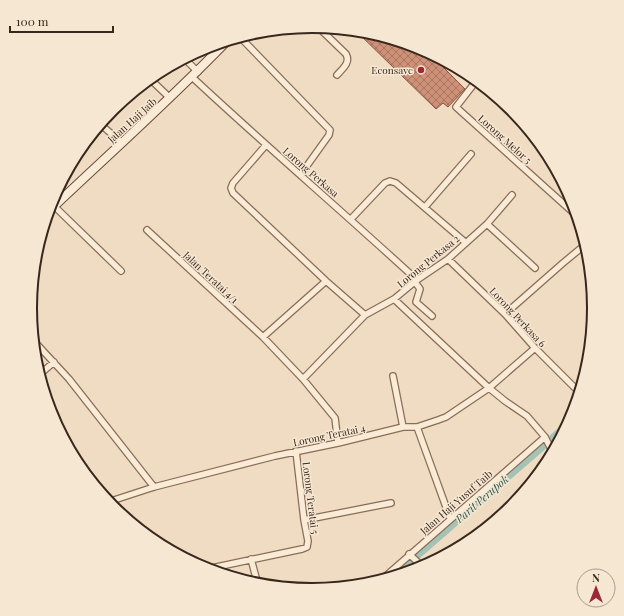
<svg xmlns="http://www.w3.org/2000/svg" width="624" height="616" font-family="'Playfair Display',serif">
<defs>
<pattern id="building-cross-hatch" width="8" height="8" patternUnits="userSpaceOnUse"><rect width="8" height="8" fill="#ce9177"/><path d="M0 0l8 8M0 8l8-8" fill="none" stroke="#a87661"/></pattern>
</defs>
<rect width="100%" height="100%" fill="#efdcc2"/>
<g fill="none" stroke-linecap="round" stroke-linejoin="round">
<!-- canal -->
<path stroke="#a5c2b6" stroke-width="7" d="M551,439l18,-16
M418,555l129,-112
M393,577l20,-18"/>
</g>
<!-- building -->
<path fill="url(#building-cross-hatch)" stroke="#89533e" d="M355,30l12,1 53,17 7,3 38,38 -17,18 -5,-4 -7,6z"/>
<g fill="none" stroke-linecap="round" stroke-linejoin="round">
<defs>
<path id="street" d="M317,26l29,28c5,9 -4,15 -9,21
M240,37l90,93 -1,5 -28,39
M184,58l14,14
M459,68l15,15
M192,77c74,69 151,135 225,203
M149,78l21,20
M477,80l-21,27 121,109
M100,124l21,18
M266,145l-33,38 -2,5 2,5 93,88 39,34
M51,203l70,68
M425,207l46,-53
M351,219l34,-36 5,-2 6,2 69,59
M487,224l48,44
M147,230l116,107 40,42 32,39 3,25
M448,259l57,55 30,34 40,40
M415,282l5,7 -4,13 16,14
M394,299l95,89 16,13 22,15 18,21 8,16
M505,314l58,-51 23,-19
M263,337l63,-56
M33,340l36,39 85,108
M39,375l15,-13
M393,376l10,51
M303,379l62,-64 29,-16 23,-19 31,-21 39,-35 25,-29
M51,413l5,8 -1,2
M417,427l33,91
M108,502l46,-15 121,-31 63,-13 65,-16h14l21,-7 8,-3 43,-29 46,-40
M304,520l87,-17
M409,554l14,13
M251,559l7,26
M207,569l95,-20 5,-2 1,-6 -4,-21 -8,-69
M380,581l165,-144"/>
<path id="secondary" d="M48,212c60,-57 122,-112 180,-172"/>
</defs>
<!-- street casing -->
<use href="#street" stroke="#896d59" stroke-width="8"/>
<!-- secondary casing -->
<use href="#secondary" stroke="#6b4e3c" stroke-width="10"/>
<!-- street -->
<use href="#street" stroke="#f9ebd6" stroke-width="5.5"/>
<!-- secondary -->
<use href="#secondary" stroke="#f9ebd6" stroke-width="8"/>
</g>
<!-- markers -->
<circle fill="#9a2836" stroke="#f6e7d2" stroke-width="1.5" cx="421" cy="70" r="4"/>
<g text-anchor="middle" stroke-width="3" stroke-linejoin="round" paint-order="stroke">
<!-- poi labels -->
<g font-size="10" fill="#39271d" stroke="#f6e7d2" text-anchor="end">
<text x="413" y="74">Econsave</text>
</g>
<!-- street labels -->
<g font-size="10" fill="#39271d" stroke="#f6e7d2">
<text transform="translate(132 120) rotate(-42)" y="4">Jalan Haji Jaib</text>
<text transform="translate(505 139) rotate(42)" y="4">Lorong Melor 5</text>
<text transform="translate(311 172) rotate(41)" y="4">Lorong Perkasa</text>
<text transform="translate(428 261) rotate(-39)" y="4">Lorong Perkasa 2</text>
<text transform="translate(211 277) rotate(43)" y="4">Jalan Teratai 4/1</text>
<text transform="translate(518 317) rotate(47)" y="4">Lorong Perkasa 6</text>
<text transform="translate(329 435) rotate(-12)" y="4">Lorong Teratai 4</text>
<text transform="translate(311 498) rotate(83)" y="4">Lorong Teratai 5</text>
<text transform="translate(456 502) rotate(-41)" y="4">Jalan Haji Yusuf Taib</text>
</g>
<!-- water labels -->
<g font-size="11" font-style="italic" fill="#2c5951" stroke="#f6e7d2">
<text transform="translate(482 499) rotate(-41)" y="4">Parit Perupok</text>
</g>
</g>
<!-- crop -->
<path d="M0 0H624V616H0ZM37 308a275 275 0 1 1 550 0a275 275 0 1 1-550 0Z" fill="#f6e7d2" fill-rule="evenodd"/>
<path fill="none" stroke="#39271d" stroke-width="2" d="M37 308a275 275 0 1 1 550 0a275 275 0 1 1-550 0Z"/>
<!-- north arrow -->
<g transform="translate(596 588)"><circle r="19" fill="#f6e7d2" stroke="#aa9a8a"/>
<path d="M0-3L7 15L0 10L-7 15Z" fill="#9a2836"/>
<text y="-6" font-size="11" font-weight="bold" text-anchor="middle" fill="#39271d">N</text>
</g>
<!-- scale -->
<path d="M10 26v6h103v-6" fill="none" stroke="#39271d" stroke-width="2"/>
<text x="16" y="26" font-size="12" fill="#39271d" stroke="#f6e7d2" stroke-width="3" paint-order="stroke">100 m</text>
</svg>
